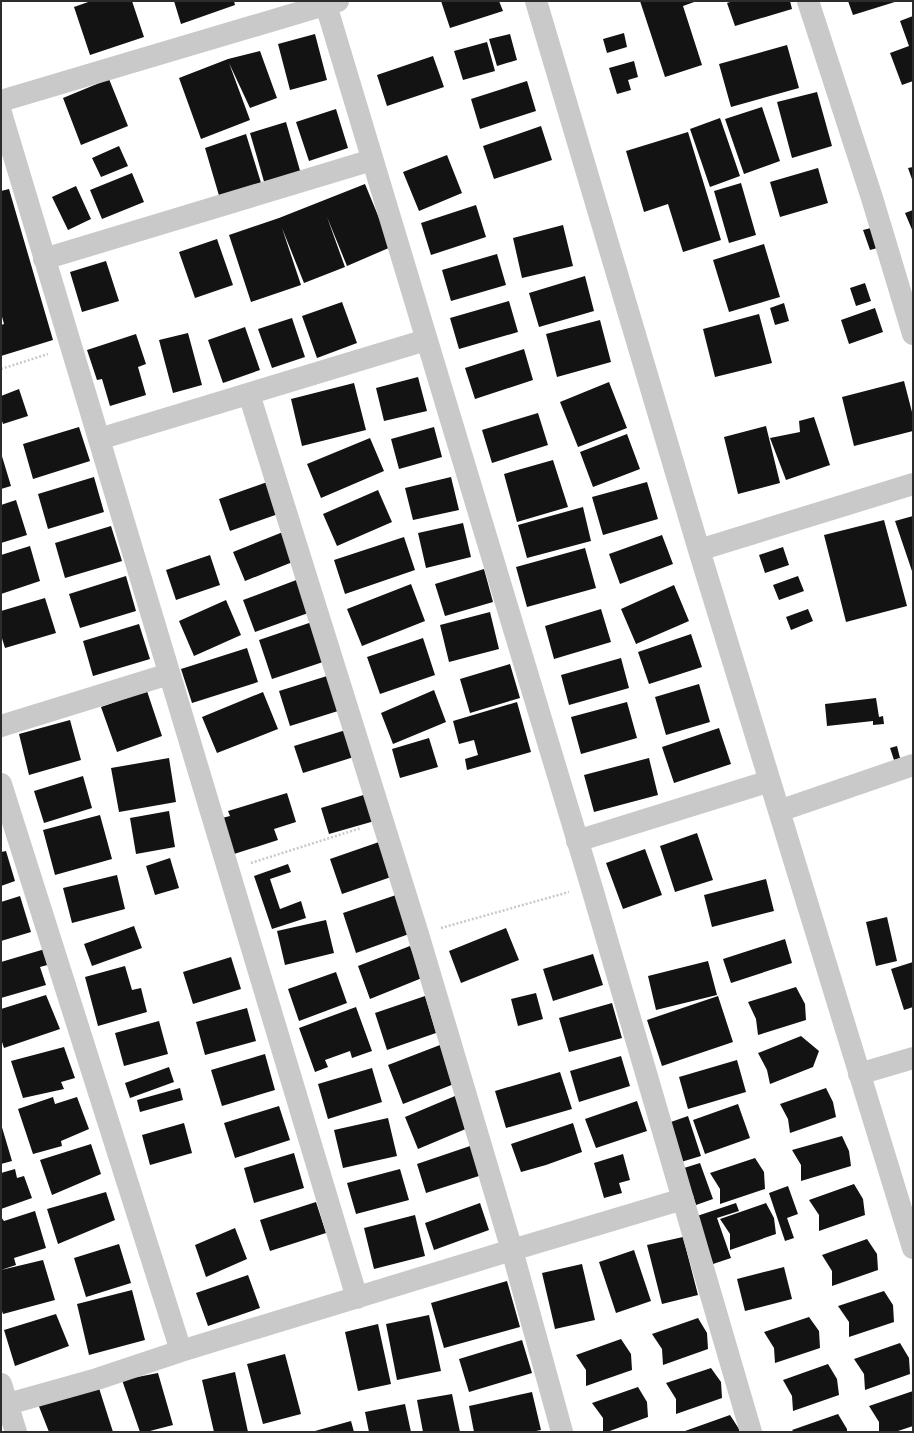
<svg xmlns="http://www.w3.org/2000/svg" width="914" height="1433" font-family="'IBM Plex Sans',sans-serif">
<rect width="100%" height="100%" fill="#fff"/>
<!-- building -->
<path fill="#131313" d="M91,1h41l12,36 -54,18 -16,-48z
M174,1h60l1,4 -54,19z
M441,1h58l4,10 -53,17z
M640,1h57l-14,5 19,59 -37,12z
M733,1h57l2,8 -57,17 -8,-23z
M848,1h50l-45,14z
M913,16v65l-11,4 -12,-32 19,-7 -9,-25z
M624,33l3,14 -20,6 -4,-14z
M315,34l12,46 -37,10 -12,-46z
M510,34l7,26 -20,6 -8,-27z
M487,42l8,29 -32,9 -9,-29z
M787,45l12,43 -68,19 -12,-43z
M260,51l17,47 -27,10 -21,-45 21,57 -49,19 -22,-61 49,-19z
M433,56l11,31 -57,19 -10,-31z
M634,61l4,16 -10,3 3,10 -14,4 -8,-26z
M109,79l19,47 -47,19 -18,-47z
M527,81l9,30 -56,18 -9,-30z
M817,92l15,54 -40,12 -15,-56z
M762,107l18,54 -36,13 -19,-55z
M336,109l12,39 -39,13 -13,-39z
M720,118l20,58 -30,11 -20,-58z
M286,122l15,52 -36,11 -15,-52z
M541,126l11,34 -58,19 -11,-33z
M688,132l33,108 -38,12 -15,-48 -24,8 -18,-61z
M246,134l16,52 -42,13 -15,-51z
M119,146l9,20 -27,11 -9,-19z
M447,155l15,38 -43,18 -16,-39z
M913,167v15l-5,-14z
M818,168l10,35 -48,14 -10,-35z
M132,173l12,29 -42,17 -12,-29z
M741,183l15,52 -27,8 -15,-52z
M365,184l26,63 -44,19 -20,-49 18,50 -41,16 -22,-55 19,57 -50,17 -22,-67 50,-17z
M76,186l15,33 -23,11 -16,-33z
M9,189l44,151 -52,16v-31l3,-1 -3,-11v-122z
M476,205l10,32 -55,18 -10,-32z
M913,210v22l-8,-19z
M563,225l10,41 -51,12 -9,-40z
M875,227l6,20 -11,3 -7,-20z
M217,239l16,46 -38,13 -16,-46z
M764,244l16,53 -51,15 -16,-52z
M497,254l9,31 -55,16 -9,-31z
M106,261l13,40 -37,11 -12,-40z
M585,276l9,35 -55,16 -10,-34z
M865,283l6,18 -15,5 -6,-18z
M509,301l9,31 -59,17 -9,-31z
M342,302l15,41 -40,15 -15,-42z
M784,303l5,18 -14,4 -5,-17z
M875,308l8,24 -34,12 -8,-24z
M759,314l13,49 -57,14 -12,-48z
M292,318l13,39 -33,11 -14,-39z
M600,320l11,42 -54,15 -11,-43z
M245,327l15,43 -37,13 -15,-43z
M188,333l14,52 -29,8 -14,-53z
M136,334l10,30 -8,3 8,28 -36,11 -8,-27 -5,1 -10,-30z
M524,349l9,31 -58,19 -10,-31z
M418,377l9,34 -43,10 -8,-33z
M904,381l9,35v15l-59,15 -12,-49z
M609,382l18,46 -49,19 -18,-45z
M354,383l12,47 -64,16 -11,-47z
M19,389l9,27 -25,8 -2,-6v-22z
M538,413l10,32 -56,18 -10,-33z
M814,417l16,48 -44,15 -16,-42 30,-6 -1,-11z
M766,426l14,57 -42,11 -14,-57z
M79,427l11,34 -57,18 -10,-35z
M434,427l8,30 -43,12 -8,-30z
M627,434l13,35 -47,18 -13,-35z
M370,438l14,33 -63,27 -14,-34z
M1,453l10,33 -10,3z
M553,460l15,47 -51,15 -13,-48z
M94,477l10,35 -56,17 -10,-35z
M451,477l8,33 -46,10 -8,-32z
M270,481l11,32 -51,18 -11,-32z
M647,482l11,37 -55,16 -11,-38z
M378,490l14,32 -55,24 -14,-32z
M16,500l11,35 -26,8v-38z
M583,507l8,34 -64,17 -9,-33z
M913,516v58l-18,-53z
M884,520l23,86 -61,16 -22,-87z
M463,523l8,34 -45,11 -8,-35z
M111,526l11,35 -57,17 -10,-35z
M283,532l12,29 -50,20 -12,-29z
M662,535l11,29 -53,20 -11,-30z
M404,537l11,33 -70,24 -11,-34z
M30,546l10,35 -39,13v-39z
M783,547l6,18 -24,8 -6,-18z
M585,548l11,40 -69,19 -11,-40z
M210,555l10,30 -44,15 -10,-30z
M484,569l9,33 -48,14 -10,-32z
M126,576l10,35 -56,17 -11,-34z
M798,576l6,15 -25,9 -6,-15z
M299,579l12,33 -56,20 -12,-32z
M411,584l14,37 -63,25 -15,-37z
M674,585l15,36 -53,23 -15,-35z
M45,598l11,35 -51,15 -4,-13v-24z
M226,600l15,35 -47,21 -15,-35z
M601,609l10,33 -57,17 -9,-33z
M808,609l5,12 -22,9 -5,-13z
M490,612l9,37 -50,13 -9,-37z
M312,622l14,39 -54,18 -13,-39z
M139,624l11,35 -57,17 -10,-35z
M691,634l11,33 -53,17 -11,-32z
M423,638l12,37 -55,19 -13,-37z
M247,648l11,34 -66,21 -11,-34z
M621,658l8,30 -60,17 -8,-30z
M510,664l10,34 -50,15 -10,-34z
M327,676l11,35 -48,15 -11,-35z
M699,684l11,38 -44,13 -11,-38z
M434,690l12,32 -53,22 -12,-31z
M147,691l15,45 -45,16 -16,-45z
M263,692l15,37 -61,24 -15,-36z
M876,698l3,19 4,-1 1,8 -11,1v-4l-46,5 -2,-22z
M517,702l14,50 -64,18 -2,-11 13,-4 -4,-15 -15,4 -6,-23z
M627,702l10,36 -56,16 -10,-37z
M70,720l11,40 -52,15 -10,-41z
M719,728l12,36 -57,19 -12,-36z
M349,729l8,27 -54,17 -9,-27z
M429,738l9,29 -38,11 -8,-29z
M897,746l3,12 -6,2 -4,-12z
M169,758l7,44 -57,10 -8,-44z
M649,758l9,37 -64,17 -10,-37z
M83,776l9,32 -48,15 -10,-32z
M287,793l9,29 -22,7 4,11 -44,14 -12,-36 8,-2 -2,-5z
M370,793l8,27 -49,14 -8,-26z
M169,811l6,36 -39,7 -6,-36z
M100,815l12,44 -57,16 -12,-45z
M697,833l16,47 -38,12 -15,-46z
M379,842l12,35 -49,17 -12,-35z
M645,849l17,46 -39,14 -17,-46z
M6,851l9,30 -14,5v-34z
M170,858l9,30 -24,7 -9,-29z
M288,864l3,8 -21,7 10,30 21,-8 5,17 -34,11 -18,-53z
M117,875l8,34 -53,14 -9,-35z
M766,879l8,32 -62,16 -8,-32z
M396,895l13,39 -53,19 -13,-40z
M20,896l11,36 -30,9v-39z
M887,917l10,44 -21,5 -10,-44z
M326,920l8,33 -49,12 -8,-34z
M134,926l8,22 -50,18 -8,-22z
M506,928l13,32 -58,23 -12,-32z
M785,939l7,24 -61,20 -8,-24z
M410,946l12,32 -52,21 -12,-33z
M45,949l6,15 -11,3 6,18 -45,13v-36z
M593,954l10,31 -50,16 -10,-32z
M231,957l10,32 -48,15 -10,-32z
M708,961l9,34 -61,15 -8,-34z
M913,962v45l-9,3 -13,-41z
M125,966l7,24 9,-2 6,24 -49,14 -13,-49z
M336,972l11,31 -48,18 -11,-32z
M796,987l9,17 1,16 -48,15 -2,-16 -8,-17z
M536,993l7,26 -25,7 -7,-27z
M46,995l14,34 -56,19 -3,-9v-30z
M425,996l11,37 -49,17 -12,-37z
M718,996l15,46 -71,24 -15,-46z
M612,1003l10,35 -53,14 -10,-34z
M356,1007l16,44 -20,7 -2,-7 -25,9 3,7 -13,5 -16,-44z
M247,1008l9,33 -51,14 -9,-33z
M159,1021l9,33 -44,12 -9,-33z
M801,1036l18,15 -6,16 -43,17 -3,-14 -9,-17z
M440,1045l14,39 -51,20 -15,-39z
M64,1047l11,31 -14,4 3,7 -41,9 -12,-37z
M265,1054l10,36 -53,16 -11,-36z
M621,1056l9,30 -51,16 -9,-31z
M737,1060l9,32 -58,17 -9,-32z
M169,1067l5,15 -44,16 -5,-15z
M372,1068l10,34 -54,17 -10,-35z
M560,1072l12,37 -66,19 -11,-37z
M180,1088l3,12 -43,12 -3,-12z
M826,1088l7,14 3,15 -46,16 -2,-14 -8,-15z
M455,1096l13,32 -50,21 -13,-32z
M53,1097l2,7 22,-7 12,32 -28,12 1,5 -29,8 -15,-45z
M637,1101l10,30 -51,17 -11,-29z
M738,1104l12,34 -45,16 -12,-34z
M279,1106l11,34 -55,18 -11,-35z
M688,1116l13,40 -20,6 -13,-39z
M388,1118l9,38 -54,12 -9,-38z
M184,1123l8,30 -42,12 -8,-30z
M573,1123l9,29 -36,13 -25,7 -10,-28z
M1,1124l11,37 -11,3z
M842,1136l7,15 2,15 -50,15v-16l-9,-15z
M91,1144l10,30 -49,21 -12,-35z
M473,1145l9,30 -56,18 -9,-29z
M294,1153l10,35 -50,15 -10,-35z
M623,1154l7,26 -11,3 3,10 -18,5 -10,-35z
M755,1158l9,14 1,17 -45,15v-15l-10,-16z
M700,1163l13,36 -17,6 -12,-37z
M15,1169l2,9 7,-2 8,22 -31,11v-36z
M400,1169l9,31 -53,14 -9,-31z
M854,1184l9,15 2,16 -46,16v-16l-10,-15z
M788,1186l10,28 -11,4 7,20 -9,3 -16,-48z
M106,1192l9,28 -57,24 -11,-35z
M316,1202l10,31 -56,18 -10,-31z
M480,1203l9,27 -55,20 -9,-27z
M736,1203l3,8 -22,7 14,40 -18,6 -16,-48z
M766,1203l8,15 2,16 -46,16v-16l-10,-15z
M35,1211l11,37 -32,10 2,7 -15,5v-53l3,4z
M415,1215l10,41 -51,13 -10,-41z
M235,1228l12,31 -41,18 -11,-32z
M683,1237l15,58 -36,9 -15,-59z
M867,1239l10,15 1,16 -46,16v-15l-10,-16z
M119,1244l12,39 -45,14 -12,-39z
M634,1250l17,51 -35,12 -17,-51z
M43,1260l12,40 -52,14 -2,-6v-38z
M582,1264l13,56 -40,9 -13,-56z
M784,1267l8,32 -47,12 -8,-32z
M248,1275l12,33 -52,18 -12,-33z
M507,1281l13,46 -76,21 -13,-45z
M132,1290l13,50 -56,15 -12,-51z
M884,1291l9,14 1,17 -45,15v-15l-11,-16z
M56,1314l13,32 -54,20 -11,-36z
M429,1315l12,56 -44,9 -11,-56z
M809,1317l10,14 1,17 -45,15 -1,-15 -10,-16z
M698,1318l9,15 1,16 -45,16 -1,-16 -10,-15z
M378,1324l13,60 -33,7 -13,-59z
M621,1339l10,15 1,16 -46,16v-16l-10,-15z
M522,1340l10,33 -63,19 -10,-33z
M900,1343l9,15 1,16 -45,16 -1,-16 -10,-15z
M285,1354l16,60 -38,10 -16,-60z
M828,1364l9,15 2,16 -46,16 -1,-15 -9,-16z
M711,1368l10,14 1,16 -46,16v-15l-10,-16z
M235,1372l13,60h-34l-12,-52z
M158,1373l15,52 -27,7h-6l-18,-52z
M98,1385l15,47h-64l-11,-28z
M638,1387l9,15 1,15 -41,15h-4v-14l-11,-15z
M913,1391v35l-18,6h-16v-10l-10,-16z
M532,1392l9,38 -10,2h-57l-5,-26z
M452,1394l8,38h-37l-6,-32z
M405,1404l6,28h-42l-4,-20z
M838,1414l9,15v3h-53l-2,-2z
M730,1415l9,14 1,3h-54l-1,-1z
M351,1421l3,11h-38l-1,-1z"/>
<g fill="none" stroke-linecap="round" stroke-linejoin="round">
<!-- path -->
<path stroke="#c9c9c9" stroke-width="2.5" stroke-dasharray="2 2" stroke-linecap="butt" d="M1,369l47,-15
M251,863l110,-35
M441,928l128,-36"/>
<!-- minor -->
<path stroke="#c9c9c9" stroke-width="22" d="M536,1l163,549 214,698
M808,1l64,197 41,136
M326,5l265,880 160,547
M1,101l337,-100
M1,113l356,1185
M44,259l328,-99
M249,394l169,540 94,316 50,182
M99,439l327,-99
M699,550l214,-66
M1,726l168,-52
M1,784l180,567
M779,811l134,-46
M577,841l193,-60
M859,1074l54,-16
M1,1384l15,48
M1,1406l96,-27 84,-28 331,-101 171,-51"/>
</g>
<!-- border -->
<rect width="914" height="1433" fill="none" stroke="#2c2c2c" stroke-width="4"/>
</svg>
